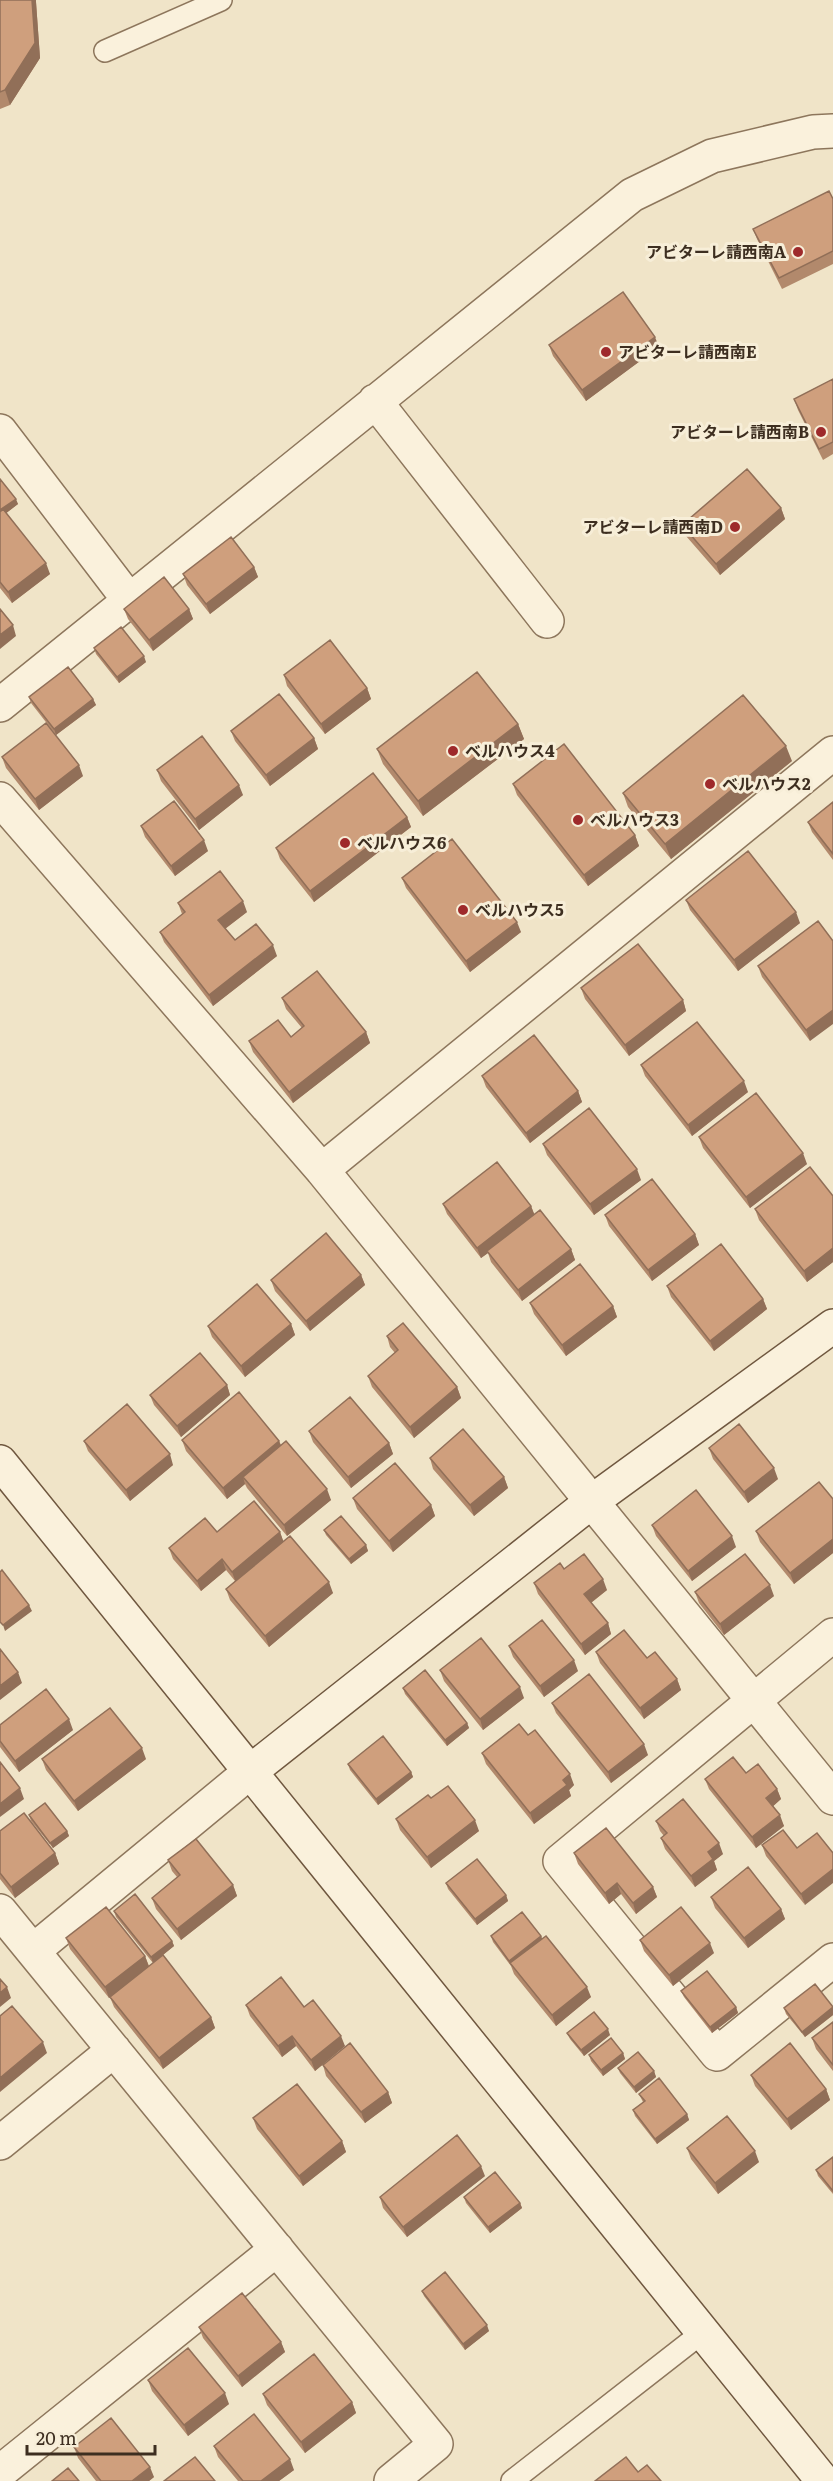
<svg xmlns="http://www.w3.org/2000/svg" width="833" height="2481" font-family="Literata,'Noto Sans JP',serif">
<rect width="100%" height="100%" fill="#f0e4c8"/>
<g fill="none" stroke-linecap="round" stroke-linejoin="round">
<defs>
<path id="lane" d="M105,51l116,-51
M512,2481l191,-149"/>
<path id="street" d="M375,401l172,220
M0,431l129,169
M0,705l632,-510 80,-39 101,-24 20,-1
M0,799l322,371 511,628
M322,1170l511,-417
M833,1635l-273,226 157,193 116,-94
M0,1911l436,533 -45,37
M33,1951l218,-180
M0,2143l114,-93
M0,2472l277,-223"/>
<path id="secondary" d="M0,1462l823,1019
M251,1771l340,-269 242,-176"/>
</defs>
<!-- lane casing -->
<use href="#lane" stroke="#8d765c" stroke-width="24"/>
<!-- street casing -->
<use href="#street" stroke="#8d765c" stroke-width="36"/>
<!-- secondary casing -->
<use href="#secondary" stroke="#6f573f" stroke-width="36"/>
<!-- lane -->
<use href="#lane" stroke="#faf1dc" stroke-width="21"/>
<!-- street -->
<use href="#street" stroke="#faf1dc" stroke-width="33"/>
<!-- secondary -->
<use href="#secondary" stroke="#faf1dc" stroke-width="33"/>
</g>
<!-- wall -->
<path fill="#b2896c" d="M0,0l36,2 4,56 -30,47 -10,4z
M833,199v65l-51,25 -25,-50 -4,-10z
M549,345l110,2 -73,54 -33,-45z
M833,379v75l-10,6 -25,-50 -4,-11z
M0,479l18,25 -12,9 44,61 -38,29 -12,-15z
M781,508l4,11 -65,56 -34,-39 -4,-11z
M254,567l4,10 -48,37 -23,-29 -4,-11z
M124,609h65l4,10 -40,32 -25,-32z
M94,648l52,14 -27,21 -23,-29z
M284,675l83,13 4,11 -46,35 -38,-48z
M29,697l64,2 3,6 -40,30 -25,-32z
M518,724l6,15 -101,77 -40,-52 -6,-15z
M231,731l83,7 4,11 -48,37 -35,-45z
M2,757l81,19 -44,34 -33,-42z
M792,761l-121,98 -43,-52 -5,-14z
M157,770l86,25 -44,35 -38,-49z
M513,784l122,51 4,11 -51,40 -71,-91z
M833,802v58l-21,-28 -4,-10z
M407,817l4,10 -97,75 -34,-43 -4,-11z
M141,826l67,25 -33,25 -30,-39z
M402,878l119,54 -51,40 -64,-84z
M686,900l114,23 -62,48 -48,-61z
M178,903l69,9 -22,17 10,11 42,16 -64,50 -49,-64 -4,-10 22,-18z
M833,941l-23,100 -48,-64 -4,-11z
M581,988l102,12 3,11 -57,45 -44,-57z
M282,998l84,34 4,11 -77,60 -40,-51 -4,-11 42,-4 11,-9 -16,-19z
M641,1065l107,27 -56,44 -47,-60z
M482,1076l96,15 4,11 -52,41 -44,-56z
M699,1137l108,27 -57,44 -47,-60z
M543,1144l98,36 -47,35 -47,-60z
M833,1196v66l-26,20 -48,-62 -4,-11z
M443,1204l88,2 3,8 37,35 4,11 -53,41 -31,-39 -3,-9 -7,5 -34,-44z
M605,1215l90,19 4,11 -47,36 -43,-55z
M361,1275l4,10 -55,46 -35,-40 -4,-11z
M667,1286l96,13 4,10 -53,42 -43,-54z
M530,1303l83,3 4,11 -51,39 -32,-42z
M291,1324l4,11 -50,42 -33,-40 -4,-11z
M387,1336l70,51 4,11 -47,40 -42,-51 -4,-11 27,-23 -5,-6z
M227,1385l3,10 -49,42 -27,-32 -4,-10z
M309,1431l80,12 4,11 -42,34 -38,-46z
M182,1440l97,1 2,4 50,55 -44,36 -40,-48 -2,-4 -18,15 -41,-48z
M84,1441l89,24 -43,36 -42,-50z
M709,1448l69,31 -30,24 -35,-44z
M430,1458l74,19 4,11 -34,28 -41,-47z
M353,1498l78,7 4,11 -42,36 -36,-43z
M833,1499v54l-39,31 -34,-42 -4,-11z
M652,1525l84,22 -44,34 -36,-45z
M324,1530l42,15 2,6 -17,13 -25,-29z
M217,1532h63l3,9 50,52 -64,54 -39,-47 -4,-11 9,-8 -9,-11 -25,21 -28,-32 -4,-11z
M564,1569l43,21 -16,13 17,20 3,11 -26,21 -47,-61 -4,-11z
M695,1592l79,4 -50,39 -25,-32z
M509,1646l69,25 -34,26 -31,-40z
M596,1652l51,6 30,21 4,11 -37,29 -44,-56z
M440,1670l84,28 -41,32 -39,-49z
M403,1688l64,35 2,5 -22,18 -42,-52z
M552,1703l96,52 -37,28 -55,-70z
M0,1725l73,5 -54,42 -19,-25z
M528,1735l46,50 -5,5 2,6 -37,28 -48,-60 -4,-11z
M42,1759h104l-68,52 -32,-41z
M348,1764l63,8 2,5 -35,28 -28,-35z
M746,1773l31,16 4,10 -8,7 11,20 -28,22 -47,-59 -4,-10z
M431,1798l48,33 -48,37 -31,-38 -4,-11z
M29,1815l38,16 2,5 -16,12 -22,-27z
M656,1821l67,33 -9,7 3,9 -22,17 -30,-38 -4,-11 3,-2 -4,-5z
M783,1830l22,75 -39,-49 -4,-11z
M0,1831l55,22 4,11 -44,34 -15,-19z
M574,1853l79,34 4,10 -21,17 -15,-20 -12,10 -31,-40z
M168,1860l65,25 4,11 -56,44 -25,-31 -4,-11 25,-21 -5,-6z
M446,1883l60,12 2,6 -31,24 -29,-36z
M711,1897l70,12 4,10 -37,29 -33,-40z
M114,1911l58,30 2,5 -21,17 -37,-46z
M491,1936h50l1,3 49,58 -35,29 -42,-52 -3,-8 -18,-24z
M66,1938l79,18 4,10 62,51 4,11 -52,41 -49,-62 -4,-10 -1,1 -39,-49z
M640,1940l74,13 -41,33 -29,-35z
M681,1991l55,16 2,6 -26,20 -28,-36z
M246,2005l58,2 41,39 -30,25 -19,-25 -14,11 -32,-41z
M833,2007v8l-28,22 -19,-23 -2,-6z
M833,2022v49l-17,-22 -4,-11z
M567,2033l43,2 -26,21 -14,-17z
M623,2053l2,6 -22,17 -12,-15 -2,-6z
M323,2065l65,27 4,11 -27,20 -39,-47z
M618,2068l36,3 2,6 -20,16 -16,-20z
M751,2075l75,14 4,11 -39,30 -36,-44z
M639,2094l48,20 2,6 -32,24 -22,-28 -2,-6 10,-8z
M253,2118l89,23 4,11 -43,34 -46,-57z
M687,2148l72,14 -41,32 -27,-35z
M833,2157v37l-15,-18 -2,-6z
M485,2176l-78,61 -24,-29 -3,-11z
M464,2197l56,6 2,5 -32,25 -24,-30z
M422,2291l67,40 -24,19 -41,-54z
M199,2327l82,15 4,10 -43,35 -39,-49z
M148,2380l81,24 -41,32 -36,-45z
M263,2394l89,8 4,11 -51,40 -38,-48z
M214,2446l80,24 -15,11h-41l-20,-24z
M74,2447l80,30 -5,4h-53l-18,-23z"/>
<!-- shaded-wall -->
<path fill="#916f58" d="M32,0h4v2l4,56 -30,47 -5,-15z
M655,337l4,10 -73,54 -4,-11z
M16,499l2,5 -18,14v-8z
M781,508l4,11 -65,56 -4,-11z
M46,563l4,11 -38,29 -4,-11z
M254,567l4,10 -48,37 -4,-10z
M189,609l4,10 -40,32 -4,-11z
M13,625l3,11 -16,13v-14z
M144,656l2,6 -27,21 -2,-6z
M367,688l4,11 -46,35 -4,-10z
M93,699l3,6 -40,30 -2,-6z
M518,724l6,15 -101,77 -5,-15z
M314,738l4,11 -48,37 -4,-11z
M786,746l6,15 -121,98 -6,-15z
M79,765l4,11 -44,34 -4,-11z
M239,785l4,10 -44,35 -4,-11z
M407,817l4,10 -97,75 -4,-11z
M635,835l4,11 -51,40 -4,-11z
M204,840l4,11 -33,25 -4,-10z
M243,901l4,11 -25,19 -4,-11z
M796,912l4,11 -62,48 -4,-11z
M517,922l4,10 -51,40 -4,-11z
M273,945l4,11 -64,50 -4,-11z
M683,1000l3,11 -57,45 -4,-11z
M833,1010v14l-23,17 -4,-11z
M366,1032l4,11 -77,60 -4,-11z
M744,1081l4,11 -56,44 -4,-11z
M578,1091l4,11 -52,41 -4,-10z
M803,1153l4,11 -57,44 -4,-11z
M637,1169l4,11 -47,35 -4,-11z
M531,1206l4,10 -48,35 1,2 -7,5 -4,-10z
M695,1234l4,11 -47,36 -4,-11z
M833,1248v14l-26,20 -3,-11z
M571,1249l4,11 -53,41 -4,-11z
M361,1275l4,10 -55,46 -4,-10z
M763,1299l4,10 -53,42 -4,-10z
M613,1306l4,11 -51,39 -4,-11z
M291,1324l4,11 -50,42 -4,-11z
M227,1385l3,10 -49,42 -4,-11z
M457,1387l4,11 -47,40 -4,-11z
M279,1441l4,10 -40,26 2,7 -18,15 -4,-11z
M389,1443l4,11 -42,34 -3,-11z
M170,1454l3,11 -43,36 -4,-11z
M774,1468l4,11 -30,24 -4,-11z
M504,1477l4,11 -34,28 -4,-11z
M327,1489l4,11 -44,36 -3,-11z
M431,1505l4,11 -42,36 -4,-11z
M280,1532l4,11 -48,40 -4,-11z
M732,1536l4,11 -44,34 -4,-10z
M833,1539v14l-39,31 -4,-11z
M366,1545l2,6 -17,13 -2,-5z
M222,1559l4,11 -25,21 -4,-10z
M603,1579l4,11 -19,15 -4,-11z
M329,1582l4,11 -64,54 -4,-11z
M770,1585l4,11 -50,39 -4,-11z
M29,1605l3,6 -27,20 -2,-6z
M608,1623l3,11 -26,21 -4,-11z
M574,1660l4,11 -34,26 -4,-11z
M18,1672l4,11 -22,17v-14z
M677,1679l4,11 -37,29 -4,-11z
M520,1687l4,11 -41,32 -3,-11z
M69,1719l4,11 -54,42 -4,-11z
M467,1723l2,5 -22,18 -2,-6z
M644,1744l4,11 -37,28 -3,-11z
M142,1748l4,11 -68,52 -4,-10z
M411,1772l2,5 -35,28 -2,-6z
M570,1774l4,11 -5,5 2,6 -37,28 -4,-11 33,-33z
M20,1788l4,11 -24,18v-13z
M777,1789l4,10 -11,10 -4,-11z
M780,1815l4,11 -28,22 -4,-11z
M475,1820l4,11 -48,37 -4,-11z
M67,1831l2,5 -16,12 -3,-5z
M719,1843l4,11 -9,7 3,9 -22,17 -4,-11 17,-24z
M55,1853l4,11 -44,34 -4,-11z
M833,1869v14l-28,22 -4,-11z
M617,1883l4,11 -12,10 -4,-11z
M233,1885l4,11 -56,44 -4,-11z
M653,1887l4,10 -21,17 -3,-11z
M506,1895l2,6 -31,24 -2,-6z
M781,1909l4,10 -37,29 -4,-10z
M541,1936l2,5 -33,22 1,3 -2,-5z
M172,1941l2,5 -21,17 -2,-6z
M710,1943l4,10 -41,33 -4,-11z
M145,1956l4,11 -40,31 -4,-11z
M7,1987l4,11 -11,9v-14z
M587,1987l4,10 -35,29 -4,-11z
M736,2007l2,6 -26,20 -2,-6z
M833,2007v8l-28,22 -3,-5z
M211,2017l4,11 -52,41 -4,-11z
M608,2029l2,6 -26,21 -3,-6z
M292,2036l4,10 -14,11 -4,-11z
M341,2036l4,10 -30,25 -4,-11z
M43,2042l4,11 -47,39v-14z
M623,2053l2,6 -22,17 -2,-6z
M654,2071l2,6 -20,16 -2,-6z
M826,2089l4,11 -39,30 -4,-11z
M388,2092l4,11 -27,20 -4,-11z
M687,2114l2,6 -32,24 -2,-5z
M342,2141l4,11 -43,34 -4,-10z
M755,2151l4,11 -41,32 -3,-11z
M481,2166l4,10 -78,61 -4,-10z
M520,2203l2,5 -32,25 -2,-6z
M487,2325l2,6 -24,19 -2,-6z
M281,2342l4,10 -43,35 -4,-11z
M225,2393l4,11 -41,32 -4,-11z
M352,2402l4,11 -51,40 -4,-11z
M290,2459l4,11 -15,11h-18z
M150,2467l4,10 -5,4h-17z"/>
<!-- building -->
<path fill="#cf9f7d" stroke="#916f58" stroke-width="1.5" d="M0,0h32l3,43 -30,47 -5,2z
M829,191l4,8v52l-54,27 -26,-49z
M623,292l32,45 -73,53 -33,-45z
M833,379v63l-14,7 -25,-50z
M747,469l34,39 -65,56 -34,-39z
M0,479l16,20 -16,11z
M3,509l43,54 -38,29 -8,-10v-70z
M231,537l23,30 -48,37 -23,-30z
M164,577l25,32 -40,31 -25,-31z
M0,609l13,16 -13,10z
M121,627l23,29 -27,21 -23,-29z
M330,640l37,48 -46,36 -37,-49z
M68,667l25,32 -39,30 -25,-32z
M477,672l41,52 -100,77 -41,-52z
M279,694l35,44 -48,37 -35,-44z
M743,695l43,51 -121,98 -42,-51z
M46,723l33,42 -44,34 -33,-42z
M202,736l37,49 -44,34 -38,-49z
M564,744l71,91 -51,40 -71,-91z
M373,773l34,44 -97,74 -34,-43z
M174,801l30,39 -33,26 -30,-40z
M833,802v52l-25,-32z
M452,839l65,83 -51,39 -64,-83z
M748,851l48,61 -62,48 -48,-60z
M220,871l23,30 -25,19 17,20 21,-16 17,21 -64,50 -49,-63 25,-20 -7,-9z
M818,921l15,20v69l-27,20 -48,-64z
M638,944l45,56 -58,45 -44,-57z
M317,971l49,61 -77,60 -40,-51 29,-21 13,17 13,-11 -22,-28z
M697,1022l47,59 -56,44 -47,-60z
M534,1035l44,56 -52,42 -44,-57z
M756,1093l47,60 -57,44 -47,-60z
M589,1108l48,61 -47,35 -47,-60z
M497,1162l34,44 -54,42 -34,-44z
M810,1167l23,29v52l-29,23 -49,-62z
M652,1179l43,55 -47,36 -43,-55z
M540,1210l31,39 -53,41 -31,-39z
M326,1233l35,42 -55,46 -35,-41z
M721,1244l42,55 -53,42 -43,-55z
M580,1264l33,42 -51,39 -32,-42z
M257,1284l34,40 -50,42 -33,-40z
M403,1323l54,64 -47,40 -42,-51 30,-26 -11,-14z
M200,1353l27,32 -50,41 -27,-31z
M239,1392l40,49 -56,47 -41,-48z
M350,1397l39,46 -41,34 -39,-46z
M127,1404l43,50 -44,36 -42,-49z
M739,1424l35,44 -30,24 -35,-44z
M463,1429l41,48 -34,28 -40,-47z
M286,1441l41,48 -43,36 -41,-48z
M395,1463l36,42 -42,36 -36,-43z
M819,1482l14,17v40l-43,34 -34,-42z
M696,1490l36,46 -44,35 -36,-46z
M254,1501l26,31 -48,40 -10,-13 -25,22 -28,-33 36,-30 12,14z
M341,1516l25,29 -17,14 -25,-29z
M290,1536l39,46 -64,54 -39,-47z
M584,1554l19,25 -19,15 24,29 -27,21 -47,-61 26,-20 4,6z
M745,1554l25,31 -50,39 -25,-32z
M2,1570l27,35 -26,20 -3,-3v-50z
M542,1620l32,40 -34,26 -31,-40z
M624,1630l23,28 8,-6 22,27 -37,29 -44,-56z
M481,1638l39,49 -40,32 -40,-49z
M0,1649l18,23 -18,14z
M425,1670l42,53 -22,17 -42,-52z
M589,1674l55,70 -36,28 -56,-69z
M46,1689l23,30 -54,42 -15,-20v-16z
M110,1708l32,40 -68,53 -32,-42z
M519,1724l9,11 7,-5 35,44 -7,6 4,5 -37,28 -48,-60z
M383,1736l28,36 -35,27 -28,-35z
M733,1757l13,16 12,-9 19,25 -11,9 14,17 -28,22 -47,-58z
M0,1762l20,26 -20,16z
M448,1786l27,34 -48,37 -31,-38 32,-24 3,3z
M683,1799l36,44 -11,9 5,7 -22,17 -30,-38 6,-5 -11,-12z
M45,1803l22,28 -17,12 -21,-28z
M24,1813l31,40 -44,34 -11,-14v-42z
M606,1828l47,59 -20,16 -16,-20 -12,10 -31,-40z
M783,1830l14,18 20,-15 16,20v16l-32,25 -39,-49z
M196,1839l37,46 -56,44 -25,-31 28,-23 -12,-15z
M477,1859l29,36 -31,24 -29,-36z
M748,1867l33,42 -37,29 -33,-41z
M135,1894l37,47 -21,16 -37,-46z
M106,1907l39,49 -40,31 -39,-49z
M681,1907l29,36 -41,32 -29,-35z
M522,1912l19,24 -32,25 -18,-25z
M546,1936l41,51 -35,28 -42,-52z
M163,1955l48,62 -52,41 -49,-61z
M707,1971l29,36 -26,20 -29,-36z
M281,1977l23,30 9,-7 28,36 -30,24 -19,-24 -14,10 -32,-41z
M0,1979l7,8 -7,6z
M815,1984l18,23 -31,25 -18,-24z
M12,2006l31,36 -43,36v-62z
M594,2012l14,17 -27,21 -14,-17z
M833,2022v43l-21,-27z
M611,2038l12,15 -22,17 -12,-15z
M350,2043l38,49 -27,20 -38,-47z
M790,2043l36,46 -39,30 -36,-44z
M638,2052l16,19 -20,16 -16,-19z
M659,2078l28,36 -32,25 -22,-29 12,-9 -6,-7z
M297,2084l45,57 -43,35 -46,-58z
M727,2116l28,35 -40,32 -28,-35z
M457,2135l24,31 -78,61 -23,-30z
M833,2157v34l-17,-21z
M495,2172l25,31 -32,24 -24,-30z
M445,2272l42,53 -24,19 -41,-53z
M242,2293l39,49 -43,34 -39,-49z
M188,2348l37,45 -41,32 -36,-45z
M314,2354l38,48 -51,40 -38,-48z
M254,2414l36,45 -29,22h-18l-29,-35z
M111,2418l39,49 -18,14h-31l-27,-34z
M195,2457l20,24h-51z
M626,2457l12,15 9,-7 14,16h-66z
M68,2468l11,13h-27z"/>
<!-- markers -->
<g fill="#9e2a2b" stroke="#f7eed8" stroke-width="2">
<circle cx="798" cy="252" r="6"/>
<circle cx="606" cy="352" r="6"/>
<circle cx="821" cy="432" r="6"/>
<circle cx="735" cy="527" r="6"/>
<circle cx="453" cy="751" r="6"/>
<circle cx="710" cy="784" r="6"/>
<circle cx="578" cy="820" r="6"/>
<circle cx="345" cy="843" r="6"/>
<circle cx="463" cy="910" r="6"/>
</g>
<g text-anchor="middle" stroke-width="6" stroke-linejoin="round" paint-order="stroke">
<!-- poi labels -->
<g font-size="16" font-weight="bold" fill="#3d2e20" stroke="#f7eed8" text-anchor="start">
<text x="786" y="258" text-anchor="end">アビターレ請西南A</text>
<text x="618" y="358">アビターレ請西南E</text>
<text x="809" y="438" text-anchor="end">アビターレ請西南B</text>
<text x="723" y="533" text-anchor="end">アビターレ請西南D</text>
<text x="465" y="757">ベルハウス4</text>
<text x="722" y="790">ベルハウス2</text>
<text x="590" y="826">ベルハウス3</text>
<text x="357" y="849">ベルハウス6</text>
<text x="475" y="916">ベルハウス5</text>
</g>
</g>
<!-- scale -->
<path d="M27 2445v9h128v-9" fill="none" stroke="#3d2e20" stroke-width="3"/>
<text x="36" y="2445" font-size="18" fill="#3d2e20" stroke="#f7eed8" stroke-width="4.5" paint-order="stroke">20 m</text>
</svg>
